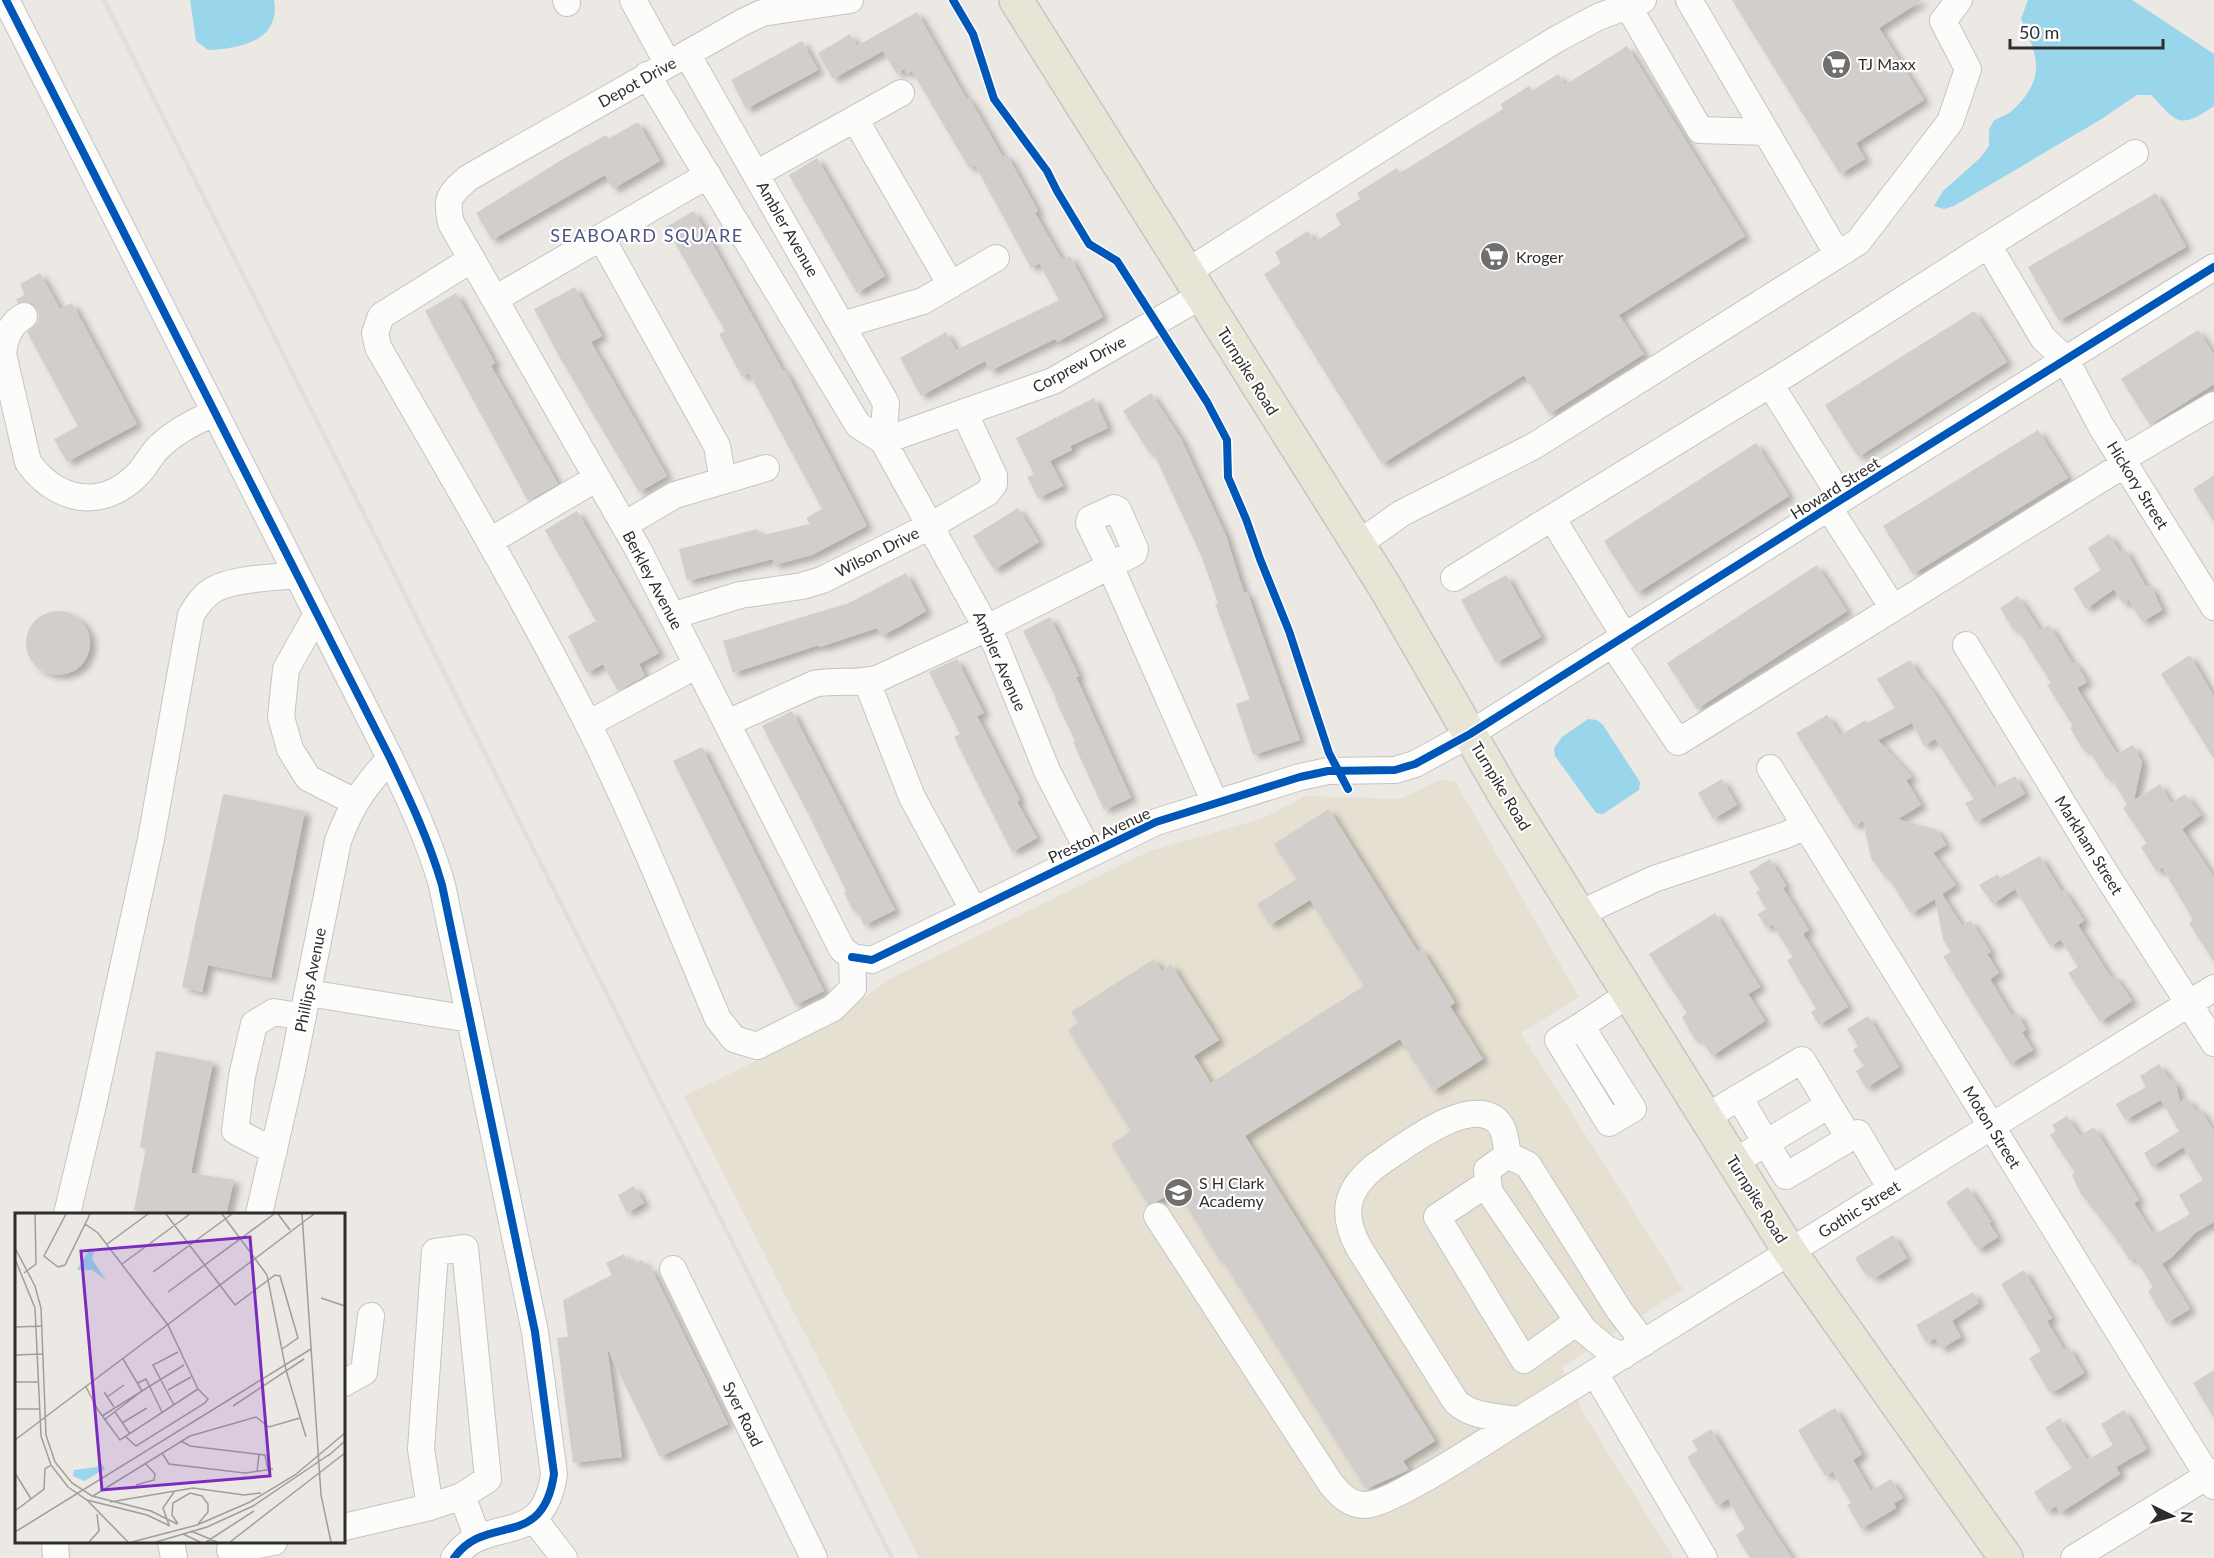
<svg xmlns="http://www.w3.org/2000/svg" width="2214" height="1558" font-family="Lato,sans-serif">
<defs>
<filter id="shadow"><feDropShadow dx="6" dy="4" stdDeviation="3" flood-color="#0004"/></filter>
</defs>
<rect width="100%" height="100%" fill="#ece8e4"/>
<!-- education -->
<path fill="#e6e0d3" d="M1442,779l14,4 123,214 -58,36 162,256 -121,78 23,49 89,142h-755l-235,-462 147,-72 55,-43 264,-130 114,-33 41,-22 95,3z"/>
<!-- water -->
<path fill="#99d6ec" d="M190,0h84c7,41 -35,49 -66,50l-12,-9z
M2028,0h104l82,54v52c-35,24 -36,17 -63,-11h-14l-37,25 -146,86 -10,3 -10,-3 9,-15 37,-33 9,-12v-16l5,-10c16,-6 19,-9 30,-22 22,-29 10,-48 -3,-79z
M1588,719l9,1 6,5 37,57 -1,8 -36,24 -7,-1 -41,-57 -1,-8 8,-11z"/>
<!-- building -->
<path fill="#d1cecb" filter="url(#shadow)" d="M1732,0h191l-44,28 45,72 -68,43 9,16 -25,15z
M917,12l50,88 2,-2 34,59 4,-2 31,56 -3,2 27,47 8,-4 33,61 -46,25 -2,-3 -65,32 -5,-10 -64,35 -21,-38 46,-26 10,18 103,-50 -20,-37 -8,5 -56,-103 -6,3 -57,-97 -5,3 -3,-5 -7,5 -14,-23 -50,28 -15,-26 32,-19 7,12z
M802,41l16,29 -72,39 -15,-29z
M1627,46l118,190 -126,79 25,39 -95,60 -25,-39 -142,89 -118,-190 17,-11 -6,-11 33,-21 6,11 27,-17 -6,-11 25,-15 -3,-6 40,-25 3,5 103,-64 -2,-5 28,-18 3,5 26,-17 7,11z
M638,122l22,39 -47,28 -8,-14 -113,65 -16,-27 92,-57 38,-21 2,4z
M817,158l68,118 -28,17 -68,-118z
M2156,193l30,54 -127,74 -31,-54z
M694,211l89,160 2,-1 82,156 -55,29 -38,10 -1,-6 -86,22 -8,-32 79,-20 1,7 51,-12 -4,-6 16,-9 -73,-136 -7,4 -23,-43 6,-3 -59,-104z
M40,273l20,36 12,-6 65,121 -70,38 -13,-23 24,-13 -51,-94 11,-10 1,-7 -2,-7 -7,-6 -12,1 -2,-4 9,-4 -5,-11z
M575,287l27,49 -11,6 76,134 -28,16 -80,-136 -25,-47z
M456,293l39,70 -4,3 67,118 -30,17 -103,-190z
M1974,311l33,51 -149,95 -33,-52z
M2198,330l16,25v29l-64,41 -29,-46z
M1151,393l30,46 45,97 18,57 3,-1 53,148 -47,15 -17,-51 14,-5 -35,-95 3,-1 -17,-48 -48,-103 -3,2 -27,-43z
M1094,398l14,30 -38,18 2,4 -22,11 13,25 -25,12 -11,-21 7,-3 -18,-36z
M2038,430l30,48 -155,96 -30,-48z
M1756,443l33,53 -152,97 -33,-52z
M2214,475v47l-21,-33z
M1018,508l21,34 -45,28 -21,-34z
M577,511l82,142 -20,11 6,12 -27,15 -15,-27 -16,9 -19,-37 28,-15 -51,-91z
M2109,534l11,18 5,-3 20,36 7,3 10,22 -20,12 -13,-22 -6,4 -9,-15 -28,20 -13,-21 28,-18 -13,-22z
M1817,565l30,46 -150,98 -30,-46z
M906,573l20,38 -27,16 -18,9 -4,-8 -57,19 -1,-2 -86,28 -10,-32 126,-38z
M1506,575l35,62 -45,26 -35,-63z
M2018,596l22,34 9,-5 24,39 2,-2 12,20 -10,6 40,66 16,-9 7,13 2,5 -8,37 26,-16 11,19 14,-9 16,21 -19,14 32,48v85l-25,-39 4,-3 -31,-53 -5,5 -16,-25 6,-4 -24,-35 4,-3 -16,-28 -4,2 -19,-30 -4,2 -14,-23 3,-2 -26,-41 4,-2 -34,-55 -3,3 -14,-23z
M26 643a32 32 0 1 1 64 0a32 32 0 1 1-64 0Z
M1050,617l29,59 -3,1 55,121 -27,12 -31,-68 2,-1 -20,-42 1,-1 -33,-67z
M2190,655l24,42v62l-53,-85z
M957,659l27,54 -7,3 43,84 -3,2 20,36 -25,14 -58,-115 6,-3 -31,-62z
M1910,660l11,18 12,13 61,96 21,-11 10,18 -49,28 -11,-19 9,-4 -39,-60 -11,7 -12,-23 -34,17 34,37 -6,3 15,25 -23,14 39,11 9,15 -13,8 23,32 -14,9 20,32 8,-6 21,32 -4,2 12,19 -9,6 22,37 5,-3 9,17 -4,2 11,18 -23,14 -67,-108 8,-4 -8,-13 -8,-40 -24,15 -23,-37 -2,1 -15,-20 -8,-37 -9,5 -58,-93 31,-18 13,20 26,-15 1,3 28,-15 -18,-29z
M792,711l103,199 -31,15 -7,-16 -4,2 -9,-19 2,-1 -37,-76 -47,-89z
M702,747l122,244 -29,14 -122,-244z
M1722,779l15,26 -24,14 -15,-26z
M223,794l82,17 -34,167 -63,-13 -6,27 -20,-5z
M1329,809l89,143 4,-3 33,54 -5,3 33,53 -50,32 -33,-52 -155,97 190,305 -32,20 6,9 -43,19 -145,-231 -2,1 -43,-70 -18,12 -10,3 -37,-60 20,-13 -63,-101 10,-7 -7,-11 83,-53 8,12 9,-7 48,76 -25,16 17,27 153,-97 -54,-86 -40,25 -13,-21 40,-25 -23,-35z
M2040,856l22,36 2,-2 20,31 -6,4 33,53 4,-2 17,25 -32,21 -32,-49 10,-6 -17,-27 -11,6 -35,-57 -22,15 -14,-19 19,-11 2,4z
M1770,859l16,27 -3,2 26,42 -6,4 45,73 -29,18 -8,-13 5,-3 -29,-49 6,-3 -21,-33 -6,4 -8,-14 8,-5 -10,-17 4,-2 -11,-18z
M1715,913l45,74 -12,7 17,27 -53,35 -13,-19 -4,3 -13,-23 5,-4 -38,-59z
M1868,1016l31,51 -33,21 -10,-17 8,-5 -11,-16 5,-4 -11,-17z
M156,1051l57,11 -22,111 43,7 -8,35h-69l-23,-5 12,-62 -6,-1z
M2159,1064l10,15 7,5 4,18 7,-4 9,13 3,-3 15,23v91l-19,11 -23,24 -10,7 28,45 -23,14 -19,-32 5,-4 -18,-29 -5,3 -14,-22 -35,-45 -9,-19 3,-2 -25,-38 6,-4 -4,-6 15,-9 13,20 14,-9 45,73 -5,3 18,29 3,-2 2,3 33,-19 -11,-19 24,-15 -20,-33 -31,20 -8,-14 35,-22 -18,-31 -36,20 -9,-16 30,-17 -6,-11z
M634,1186l10,17 -17,10 -9,-18z
M1968,1187l23,35 -2,1 9,14 -20,13 -32,-48z
M1893,1235l14,23 -34,21 -4,-7 -4,2 -10,-16z
M624,1254l5,8 6,-3 1,4 6,-3 5,9 4,-1 77,156 -68,33 -53,-109 15,109 -49,6 -16,-125 11,-1 -5,-37 49,-25 -6,-12z
M2024,1270l28,48 -5,3 17,29 5,-3 15,26 -27,17 -8,2 -20,-34 12,-7 -40,-67z
M1973,1292l6,11 -27,18 9,16 -20,12 -6,-11 -9,5 -10,-18z
M2214,1370v48l-21,-35z
M1835,1408l27,46 -9,6 18,31 20,-12 12,19 -9,5 2,5 -35,21 -14,-24 4,-2 -18,-31 -8,4 -27,-46z
M2124,1410l23,39 -31,18 4,7 -38,25 -22,14 -4,-7 -9,6 -13,-20 38,-24 -27,-40 15,-10 27,42 26,-15 -12,-21z
M1711,1429l48,79 33,50h-42l-14,-23 9,-6 -17,-30 -11,7 -19,-31 -11,-18 11,-7 -6,-9z"/>
<g fill="none" stroke-linecap="round" stroke-linejoin="round">
<defs>
<path id="minor" d="M6,0l384,758c20,42 39,82 52,127l93,447 19,142c-11,78 -68,38 -100,84
M566,0l1,3
M633,0l35,64
M850,0l-88,13 -19,9 -275,156c-18,16 -23,20 -17,45l188,328 203,398 10,8
M1689,0l149,255
M1628,6l72,124 66,2
M647,75l211,350 25,16 3,-38 -199,-349
M855,119l96,166
M756,174l145,-81
M601,237l116,209 6,35
M1988,245l147,-92
M472,259l-91,57 -6,17 3,14c72,125 145,249 210,377 48,96 88,196 130,295l16,20 23,7 76,-38 20,-20 -1,-31
M1187,272l224,-143 146,-90 41,-22 45,-17
M495,299l213,-124
M24,316c-15,9 -19,22 -21,38l25,108c28,40 74,49 110,12 8,-8 13,-20 22,-28 17,-16 35,-25 55,-33
M842,325l81,-24 73,-43
M1770,384l72,115
M2122,459l92,-54
M1114,508l4,2 17,39 -1,4 -24,13 -21,-43 1,-4z
M1829,508l64,100
M1552,518l73,119
M624,525l51,-30 91,-27
M490,541l107,-63
M1358,544l44,-31 132,-67 324,-204 92,-120 18,-53 -25,-48 16,-21
M1454,578l339,-208 195,-125 55,93 23,22 35,66 113,181
M317,614l-31,55 -5,48 9,32 18,29 47,24
M672,616l68,-21 62,-9 20,-6 108,-54 57,-33 7,-9v-8l-30,-64
M1613,645l65,97 447,-278
M1966,645l138,226 110,172
M867,682l45,115 62,114
M727,723l87,-39c22,-5 44,1 65,-6l108,-50 123,-62 105,237
M588,724l109,-59
M1770,768l444,718
M1090,854l-42,-81 -52,-128 -113,-204 170,-60 148,-85
M1579,914l75,-35 132,-44 19,-9
M852,957l20,3 284,-138 144,-45 28,-6 67,-1 20,-6 55,-30 372,-235 372,-232
M308,993l162,26
M1581,1026l-23,14 51,83 24,-14 -52,-83 48,-32
M1829,1105l-63,38 20,33 72,-43 33,56
M1706,1117l96,-57 47,78
M274,1151l-39,-20 7,-55 12,-52 20,-12 29,5
M1508,1155c-2,-8 -2,-19 -6,-27 -23,-43 -104,23 -128,39 -29,24 -33,48 -15,81l97,154c16,15 42,15 63,18
M1734,1162l32,-19 -27,-46
M1488,1183l-51,34 87,143 54,-39
M67,1214l26,-109 58,-266 40,-224c6,-10 12,-19 22,-25 21,-12 60,-12 84,-15
M259,1214l33,-144 46,-229c14,-38 26,-53 52,-83
M1157,1216l174,268c9,11 19,21 34,21 26,0 127,-68 154,-85l695,-432
M673,1269l141,289
M1623,1356l-16,-7 -23,-19 -95,-139 -2,-21 21,-15 20,10 91,145 25,33
M1595,1373l109,185
M344,1383l20,-11 7,-56
M430,1507l-9,-58 14,-197 30,-4 23,231 -26,17
M534,1519l30,39
M344,1527l86,-20 32,-11 16,42
M55,1542l1,16
M171,1542l3,16
M230,1550l44,-8
M2074,1558l140,-86"/>
<path id="major" d="M1016,0l369,587 121,210 284,455 216,306"/>
</defs>
<!-- minor casing -->
<use href="#minor" stroke="#c5c4c5" stroke-width="28"/>
<!-- major casing -->
<use href="#major" stroke="#c6c5c4" stroke-width="36"/>
<!-- minor -->
<use href="#minor" stroke="#fcfcfb" stroke-width="26"/>
<!-- major -->
<use href="#major" stroke="#e8e4d6" stroke-width="33"/>
<!-- rail -->
<path stroke="#dfdfe1" stroke-width="4.5" d="M104,0l788,1558"/>
<defs>
<path id="cycleway" d="M6,0l384,758c20,42 39,82 52,127l93,447 19,142c-11,78 -68,38 -100,84
M953,0l20,34 21,65 53,72 10,20 32,53 28,17 90,141 20,38 1,37 18,42 14,40 29,72 40,122 19,36
M852,957l20,3 284,-138 144,-45 28,-6 67,-1 20,-6 55,-30 372,-235 372,-232"/>
</defs>
<!-- cycleway casing -->
<use href="#cycleway" stroke="#fff" stroke-width="11"/>
<!-- cycleway -->
<use href="#cycleway" stroke="#0057b8" stroke-width="8"/>
</g>
<!-- icons -->
<defs>
<symbol id="supermarket-disc" viewBox="-11 -11 22 22"><circle r="9.5" fill="#706f6e" stroke="#fff"/><path d="M-6-5.5h2.5l.6 2H6L4.5 2H-2.5L-4.4-4H-6ZM-1.5 3.2a1.3 1.3 0 1 0 .1 0ZM3 3.2a1.3 1.3 0 1 0 .1 0Z" fill="#fff"/></symbol>
<symbol id="school-disc" viewBox="-11 -11 22 22"><circle r="9.5" fill="#706f6e" stroke="#fff"/><path d="M0-5L7-2L0 1L-7-2ZM-4 1L0 2.5L4 1V4Q0 6-4 4Z" fill="#fff"/></symbol>
</defs>
<g fill-rule="evenodd">
<use href="#supermarket-disc" x="1820" y="48" width="33" height="33"/>
<use href="#supermarket-disc" x="1478" y="240" width="33" height="33"/>
<use href="#school-disc" x="1162" y="1176" width="33" height="33"/>
</g>
<g text-anchor="middle" stroke-width="4.5" stroke-linejoin="round" paint-order="stroke">
<!-- poi labels -->
<g font-size="16" fill="#2e2e2e" stroke="#fff" text-anchor="start">
<text x="1858" y="70">TJ Maxx</text>
<text x="1516" y="263">Kroger</text>
<text x="1199" y="1189">S H Clark<tspan x="1199" dy="18">Academy</tspan></text>
</g>
<!-- street labels -->
<g font-size="16" fill="#2e2e2e" stroke="#fff">
<text transform="translate(637 82) rotate(-29)" y="6">Depot Drive</text>
<text transform="translate(788 229) rotate(60)" y="6">Ambler Avenue</text>
<text transform="translate(1079 364) rotate(-28)" y="6">Corprew Drive</text>
<text transform="translate(1248 371) rotate(58)" y="6">Turnpike Road</text>
<text transform="translate(2138 485) rotate(58)" y="6">Hickory Street</text>
<text transform="translate(1835 488) rotate(-32)" y="6">Howard Street</text>
<text transform="translate(877 552) rotate(-27)" y="6">Wilson Drive</text>
<text transform="translate(653 580) rotate(62)" y="6">Berkley Avenue</text>
<text transform="translate(1000 661) rotate(66)" y="6">Ambler Avenue</text>
<text transform="translate(1501 786) rotate(59)" y="6">Turnpike Road</text>
<text transform="translate(1099 835) rotate(-25)" y="6">Preston Avenue</text>
<text transform="translate(2089 845) rotate(58)" y="6">Markham Street</text>
<text transform="translate(310 980) rotate(-79)" y="6">Phillips Avenue</text>
<text transform="translate(1992 1127) rotate(58)" y="6">Moton Street</text>
<text transform="translate(1757 1199) rotate(58)" y="6">Turnpike Road</text>
<text transform="translate(1859 1209) rotate(-32)" y="6">Gothic Street</text>
<text transform="translate(743 1414) rotate(64)" y="6">Syer Road</text>
</g>
<!-- neighbourhood labels -->
<g font-size="18" letter-spacing="1.5" fill="#4d5680" stroke="#fff">
<text x="647" y="242">SEABOARD SQUARE</text>
</g>
</g>
<!-- overview -->
<g transform="translate(15 1213)">
<rect width="330" height="330" fill="#ece8e4"/>
<path d="M75,35l4,4 -2,7 14,21 -14,-10h-15zM85,248l5,8 -21,12 -11,-5 1,-6 23,-3z" fill="#99d6ec"/>
<path fill="none" stroke="#a09e9b" stroke-width="1.5" d="M51,1l-22,42 14,11 7,-2 25,-51M151,1l69,91 40,-30 5,1 18,62 -16,11M207,1l45,61 19,95 20,67M263,1l12,16M287,1l19,281 10,47M70,11l13,9 70,92 30,64M92,31l41,-30M0,35l20,38 6,22 5,127 9,27 17,21 20,13 59,15 26,13M0,46l20,49 6,128 10,29 17,22 19,13 60,15 23,11M107,51l68,-50M138,59l79,-58M9,60l12,-9 -1,-50M153,79l106,-78M306,85l24,8M0,114l27,-1M0,142l28,-1M108,146l19,32 42,-26M0,169h23M123,170l8,-4 16,33M71,174l12,23 22,30 78,-51M153,177l23,-13M89,179l10,15M92,184l17,-12M159,192l-21,-40 25,-13M218,193l71,-47M0,196h24M100,199l15,22M87,203l40,-25 -38,29M107,210l25,-15M111,224l10,9 69,-43 3,-4 -10,-10M0,227l299,-226M166,228l9,5 75,9 3,15M147,240l7,11 76,9 28,-4M313,243l17,-15M242,259l2,-18M0,260l16,26M121,272l18,-5 1,-6 -10,-11M78,283l97,-60 66,-19 13,10 31,-9M72,287l41,42M95,289l83,-14 51,7 17,-2M0,298l29,-22 1,-20 6,-4M163,311l-6,-9 1,-12 17,-10 12,3 6,8v8l-10,12M154,312l-6,-17 11,-16M176,318l26,11M0,319l296,-183M168,321l17,8M74,329l10,-11 -2,-17M117,329l65,-17 53,-23 45,-27 50,-42M141,329l51,-15 46,-21 77,-52M191,329l48,-31M215,329l115,-89"/>
<path fill="#7b2cbf" fill-opacity="0.15" stroke="#7b2cbf" stroke-width="3" d="M235,24l20,239 -168,14 -21,-239z"/>
<rect width="330" height="330" fill="none" stroke="#2e2e2e" stroke-width="3"/>
</g>
<!-- north arrow -->
<g transform="translate(2172 1516) rotate(95)" stroke="#ffffff" stroke-width="4.5" paint-order="stroke">
<path d="M0-4.5L10 22L0 15L-10 22Z" fill="#2e2e2e"/>
<text y="-9" font-size="16" font-weight="bold" text-anchor="middle" fill="#2e2e2e">N</text>
</g>
<!-- scale -->
<path d="M2010 39v9h153v-9" fill="none" stroke="#2e2e2e" stroke-width="3"/>
<text x="2019" y="39" font-size="18" fill="#2e2e2e" stroke="#ffffff" stroke-width="4.5" paint-order="stroke">50 m</text>
</svg>
